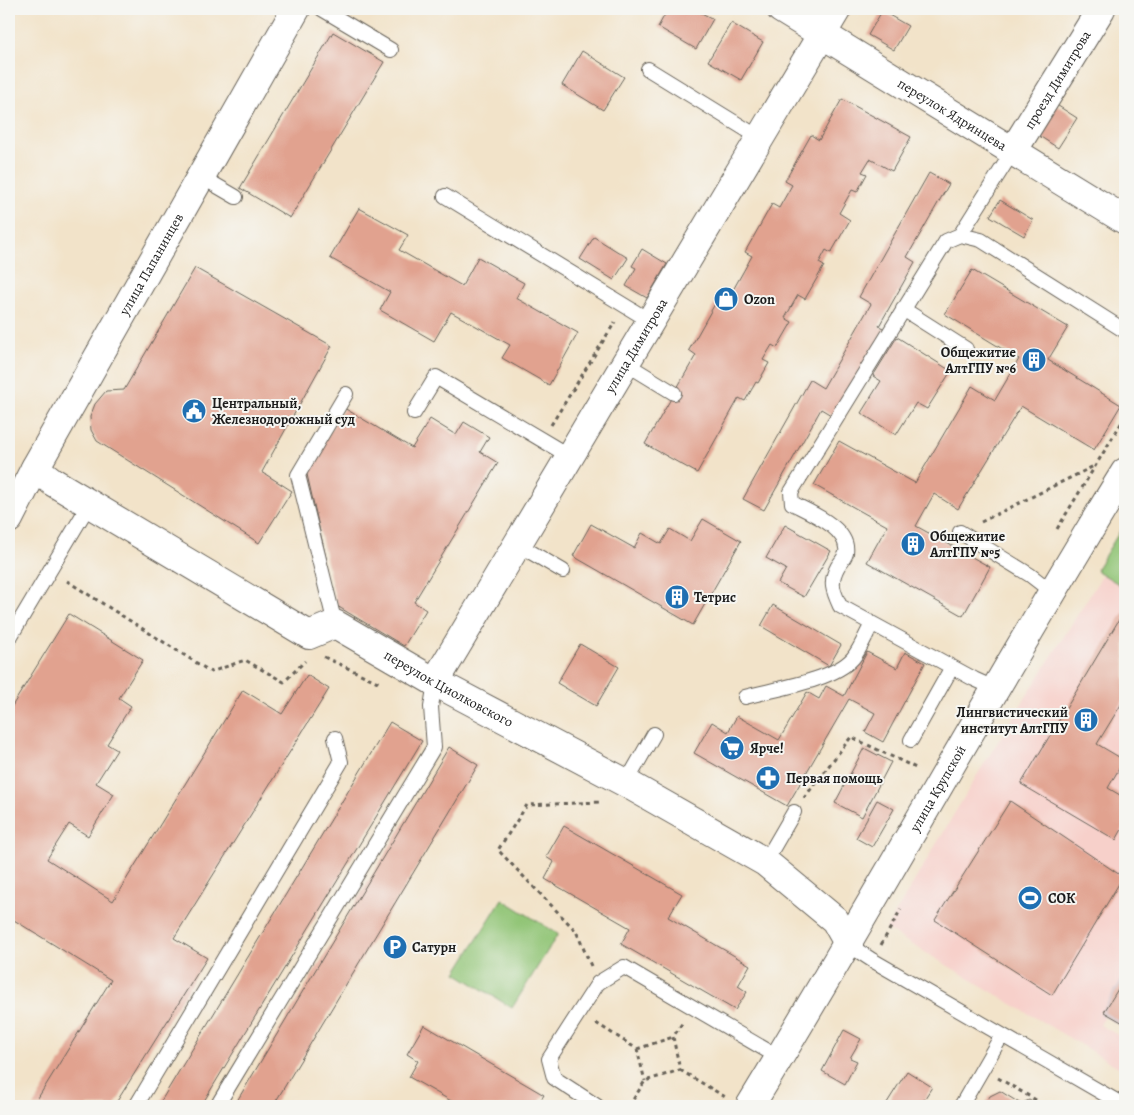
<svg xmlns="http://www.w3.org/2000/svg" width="1134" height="1115" font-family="Alegreya,serif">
<rect width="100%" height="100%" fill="#f6f6f2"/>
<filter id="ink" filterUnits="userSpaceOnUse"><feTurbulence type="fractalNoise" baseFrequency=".02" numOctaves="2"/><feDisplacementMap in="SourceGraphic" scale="10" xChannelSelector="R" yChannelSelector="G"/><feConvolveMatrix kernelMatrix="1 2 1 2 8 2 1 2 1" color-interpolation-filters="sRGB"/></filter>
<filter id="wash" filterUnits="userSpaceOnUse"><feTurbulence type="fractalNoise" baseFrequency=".0096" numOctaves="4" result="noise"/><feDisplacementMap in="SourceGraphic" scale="20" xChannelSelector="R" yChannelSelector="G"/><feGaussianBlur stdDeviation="1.12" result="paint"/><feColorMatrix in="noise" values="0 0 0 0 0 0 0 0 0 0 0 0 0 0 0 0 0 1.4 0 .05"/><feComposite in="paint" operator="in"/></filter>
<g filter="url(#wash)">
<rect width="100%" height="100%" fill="#f2e3c9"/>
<!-- built -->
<path fill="#f7d0ca" d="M1125,539v445l-3,-1 -22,42 25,14v32l-239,-142 93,-157z"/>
<!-- industrial -->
<path fill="#d2bec2" d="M1125,973v56l-25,-15z"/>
<!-- green -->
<path fill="#90c475" stroke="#567048" d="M1125,523v65l-29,-18z
M502,899l56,35 -46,74 -56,-35z"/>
<g id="blocks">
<!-- building -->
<path fill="#e1a28f" d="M668,9h26l19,10 -17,30 -38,-22z
M882,11l26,15 -14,24 -26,-15z
M731,23l32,19 -22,38 -33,-19z
M333,32l51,30 -94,156 -50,-30z
M582,51l42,26 -21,33 -41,-25z
M842,99l69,38 -19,34 -22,-12 -8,13 5,2 -10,18 -5,-2 -13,23 11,7 -19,33 -5,-3 -7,13 5,3 -19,33 -7,-4 -13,23 7,4 -15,26 -5,-3 -9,15 6,3 -11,20 -2,-1 -11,19 -6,-3 -42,75 -52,-29 51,-89 -7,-5 27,-48 8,4 28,-50 -7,-4 27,-48 7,4 13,-23 -7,-4 26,-46 8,5z
M1052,102l25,16 -19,30 -25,-16z
M929,173l20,11 -42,73 8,5 -36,64 6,3 -49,89 -15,-9 -57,101 -21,-11 67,-119 13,8 48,-84 -12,-7z
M1000,200l33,20 -9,16 -34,-20z
M359,208l49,27 -9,15 63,36 16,-29 46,26 -8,15 62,35 -29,52 -47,-27 8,-13 -59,-33 -17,29 -54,-31 10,-18 -60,-34z
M594,237l34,21 -14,22 -34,-21z
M642,249l25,15 -20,34 -21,-12 10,-18 -4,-2z
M195,268l137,78 -70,126 30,19 -33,52 -162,-102 -6,-11 -1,-13 5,-13 11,-13 18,-1z
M972,270l96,57 -20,33 73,45 -27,45 -73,-44 -63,103 -24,-15 -18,32 74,41 -27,49 -96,-54 20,-36 -73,-41 25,-44 76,42 57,-97 23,14 24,-41 -74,-45z
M897,337l54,34 -24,38 -11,-6 -20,32 -35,-22 20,-32 -8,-5z
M344,408l68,40 18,-29 26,16 8,-13 25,15 -9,15 18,11 -84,139 12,8 -22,36 -67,-40 -31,-136z
M703,519l38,22 -48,84 -120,-69 18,-32 43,24 8,-15 19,11 9,-15 20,12z
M785,525l46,26 -27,46 -26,-14 8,-14 -20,-11z
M773,605l68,40 -12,21 -68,-40z
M1123,613l2,1v84l-28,46 27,16 -16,28 17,10v26l-9,16 -95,-56z
M69,614l74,46 -24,38 12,8 -24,38 10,6 -21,33 18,11 -26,42 -19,-12 -22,35 66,42 130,-211 39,24 25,-39 22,14 -155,249 33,20 -93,148h-81l78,-126 -102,-63v-206z
M580,644l39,23 -23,39 -39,-23z
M867,652l30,16 8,-16 20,11 -42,79 -18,-10 10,-19 -26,-14 -62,107 -93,-53 18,-31 16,10 9,-16 42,24 28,-48 12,7 7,-13 18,10z
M390,722l32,19 -221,365h-43z
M449,747l29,18 -205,341h-39z
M864,748l27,14 -29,55 -27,-14z
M877,800l17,9 -22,38 -16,-9z
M1010,801l113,76 -71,118 -117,-75z
M564,826l118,68 -14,23 82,48 -12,21 9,6 -12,18 -114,-66 9,-16 -85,-49 9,-17 -8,-5z
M1121,984l4,3v37l-21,-12z
M424,1025l120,70 -7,11h-77l-51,-29 9,-16 -11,-7z
M844,1030l17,9 -11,19 7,3 -12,23 -23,-13z
M907,1071l25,16 -12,19h-35z
M1000,1091l21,13 8,-4 10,6h-55l6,-10z"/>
</g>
</g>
<g filter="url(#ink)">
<use href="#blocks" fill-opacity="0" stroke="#676259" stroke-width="1"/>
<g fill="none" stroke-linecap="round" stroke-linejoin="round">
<defs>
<path id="service" d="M322,9l69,41
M648,69l112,69
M200,176l36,21
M445,196l205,125
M960,235l21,5 144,91
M903,309l63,40
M625,363l49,30
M414,413l22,-36 133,79
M960,532l70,43 22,17
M517,544l46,27
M335,624l-37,-149 48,-81
M9,639l81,-136
M996,689l-22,-10 -134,-73c-7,-15 -11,-24 -2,-40 3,-4 7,-9 8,-13 4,-25 -37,-41 -54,-50l-1,-11 155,-251 14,-6 53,-84
M745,697c29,-8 88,-16 108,-39 8,-10 13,-24 19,-34
M911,740l41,-73
M626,783l28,-49
M765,862l29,-50
M849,945l23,15 253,146
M136,1106l205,-344 -6,-24
M217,1106l217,-359 -3,-40 4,-25
M597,1106l-43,-28 -5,-19 49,-76 26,-16 156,91
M961,1106l41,-71"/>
<g id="minor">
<path id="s1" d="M781,9l344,211"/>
<path id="s2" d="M1013,151l88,-142"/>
<path id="s3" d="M35,468l18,14 256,153 26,-11 100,58 191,101 139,79 70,58 14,25"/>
<path id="s4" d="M9,519l26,-51 261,-459"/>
<path id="s5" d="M435,682l402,-673"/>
<path id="s6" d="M750,1106c128,-209 246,-425 375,-634"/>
</g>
</defs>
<!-- service casing -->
<use href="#service" stroke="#676259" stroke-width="16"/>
<!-- minor casing -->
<use href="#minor" stroke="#676259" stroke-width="30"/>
<!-- path -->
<path stroke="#676259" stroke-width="3" stroke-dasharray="4 4" stroke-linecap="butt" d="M551,425l64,-103
M981,522l113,-56
M1057,529l68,-112
M67,581l144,91 34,-12 39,22 21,-21
M324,657l58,27
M804,798l47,-61 67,32
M881,945l20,-36
M591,966l-15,-35 -78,-81 29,-45 75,-3
M596,1023l41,26 8,32
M637,1049l36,-12
M680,1070l47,28
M998,1078l48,28
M629,1106l16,-25 35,-11 -7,-33 10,-15"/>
<!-- service -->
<use href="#service" stroke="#fff" stroke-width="14"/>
<!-- minor -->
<use href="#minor" stroke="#fff" stroke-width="28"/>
</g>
</g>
<!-- icons -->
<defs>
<symbol id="shop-disc" viewBox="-11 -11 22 22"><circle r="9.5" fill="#1f6fb2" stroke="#f6f6f2"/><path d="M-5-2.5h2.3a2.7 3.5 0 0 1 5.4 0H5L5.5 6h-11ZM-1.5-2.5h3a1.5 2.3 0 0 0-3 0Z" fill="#fff"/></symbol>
<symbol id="building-disc" viewBox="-11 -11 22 22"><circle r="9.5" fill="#1f6fb2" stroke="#f6f6f2"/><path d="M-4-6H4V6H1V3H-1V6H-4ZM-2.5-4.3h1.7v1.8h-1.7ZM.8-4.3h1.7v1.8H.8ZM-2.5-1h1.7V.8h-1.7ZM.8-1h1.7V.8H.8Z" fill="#fff"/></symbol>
<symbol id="civic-disc" viewBox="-11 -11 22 22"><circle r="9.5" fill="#1f6fb2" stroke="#f6f6f2"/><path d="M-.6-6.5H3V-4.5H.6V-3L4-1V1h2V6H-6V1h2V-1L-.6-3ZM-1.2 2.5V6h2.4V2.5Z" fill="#fff"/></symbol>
<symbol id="supermarket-disc" viewBox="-11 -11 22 22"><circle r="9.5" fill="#1f6fb2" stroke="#f6f6f2"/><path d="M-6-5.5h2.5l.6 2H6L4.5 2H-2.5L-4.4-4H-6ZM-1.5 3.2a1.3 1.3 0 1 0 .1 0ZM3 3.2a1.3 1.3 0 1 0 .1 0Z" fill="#fff"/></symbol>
<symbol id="pharmacy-disc" viewBox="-11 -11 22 22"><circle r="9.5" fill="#1f6fb2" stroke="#f6f6f2"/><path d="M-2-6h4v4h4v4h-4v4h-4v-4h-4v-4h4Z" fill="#fff"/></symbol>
<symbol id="stadium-disc" viewBox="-11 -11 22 22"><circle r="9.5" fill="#1f6fb2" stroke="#f6f6f2"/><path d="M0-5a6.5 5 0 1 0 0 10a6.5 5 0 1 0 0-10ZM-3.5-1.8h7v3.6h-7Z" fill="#fff"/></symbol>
<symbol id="parking-disc" viewBox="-11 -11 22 22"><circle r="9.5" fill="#1f6fb2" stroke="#f6f6f2"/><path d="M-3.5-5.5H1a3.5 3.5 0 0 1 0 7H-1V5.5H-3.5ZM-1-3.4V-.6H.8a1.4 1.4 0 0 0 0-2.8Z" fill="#fff"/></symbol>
</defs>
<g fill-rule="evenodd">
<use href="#shop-disc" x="712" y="285" width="28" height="28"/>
<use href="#building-disc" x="1020" y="346" width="28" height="28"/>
<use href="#civic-disc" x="180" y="397" width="28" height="28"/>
<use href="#building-disc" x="899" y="530" width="28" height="28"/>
<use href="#building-disc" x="663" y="583" width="28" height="28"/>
<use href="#building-disc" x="1072" y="706" width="28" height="28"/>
<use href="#supermarket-disc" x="718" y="734" width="28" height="28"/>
<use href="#pharmacy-disc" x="754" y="764" width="28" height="28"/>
<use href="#stadium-disc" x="1016" y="884" width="28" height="28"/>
<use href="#parking-disc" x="381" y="933" width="28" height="28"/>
</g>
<g text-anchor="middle" stroke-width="4" stroke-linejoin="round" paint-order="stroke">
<!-- street labels -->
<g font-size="14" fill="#1c1c1c" stroke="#f6f6f2">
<text dy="5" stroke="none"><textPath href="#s2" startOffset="84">проезд Димитрова</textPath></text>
<text dy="5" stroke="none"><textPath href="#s1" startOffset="201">переулок Ядринцева</textPath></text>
<text dy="5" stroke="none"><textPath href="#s4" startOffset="292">улица Папанинцев</textPath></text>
<text dy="5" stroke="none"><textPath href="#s5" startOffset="392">улица Димитрова</textPath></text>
<text dy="5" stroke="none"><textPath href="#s3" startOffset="480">переулок Циолковского</textPath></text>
<text dy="5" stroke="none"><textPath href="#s6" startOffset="369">улица Крупской</textPath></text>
</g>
<!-- poi labels -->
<g font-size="14" font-weight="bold" fill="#1c1c1c" stroke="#f6f6f2" text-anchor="start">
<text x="744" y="304">Ozon</text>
<text x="1016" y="357" text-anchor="end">Общежитие<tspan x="1016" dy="16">АлтГПУ №6</tspan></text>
<text x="212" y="408">Центральный,<tspan x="212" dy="16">Железнодорожный суд</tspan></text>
<text x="930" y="541">Общежитие<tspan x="930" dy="16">АлтГПУ №5</tspan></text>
<text x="694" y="602">Тетрис</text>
<text x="1068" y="717" text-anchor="end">Лингвистический<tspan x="1068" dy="16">институт АлтГПУ</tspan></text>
<text x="750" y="753">Ярче!</text>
<text x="786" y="783">Первая помощь</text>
<text x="1048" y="903">СОК</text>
<text x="412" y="952">Сатурн</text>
</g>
</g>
<!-- margin -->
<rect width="1134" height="1115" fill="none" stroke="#f6f6f2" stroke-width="30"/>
</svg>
